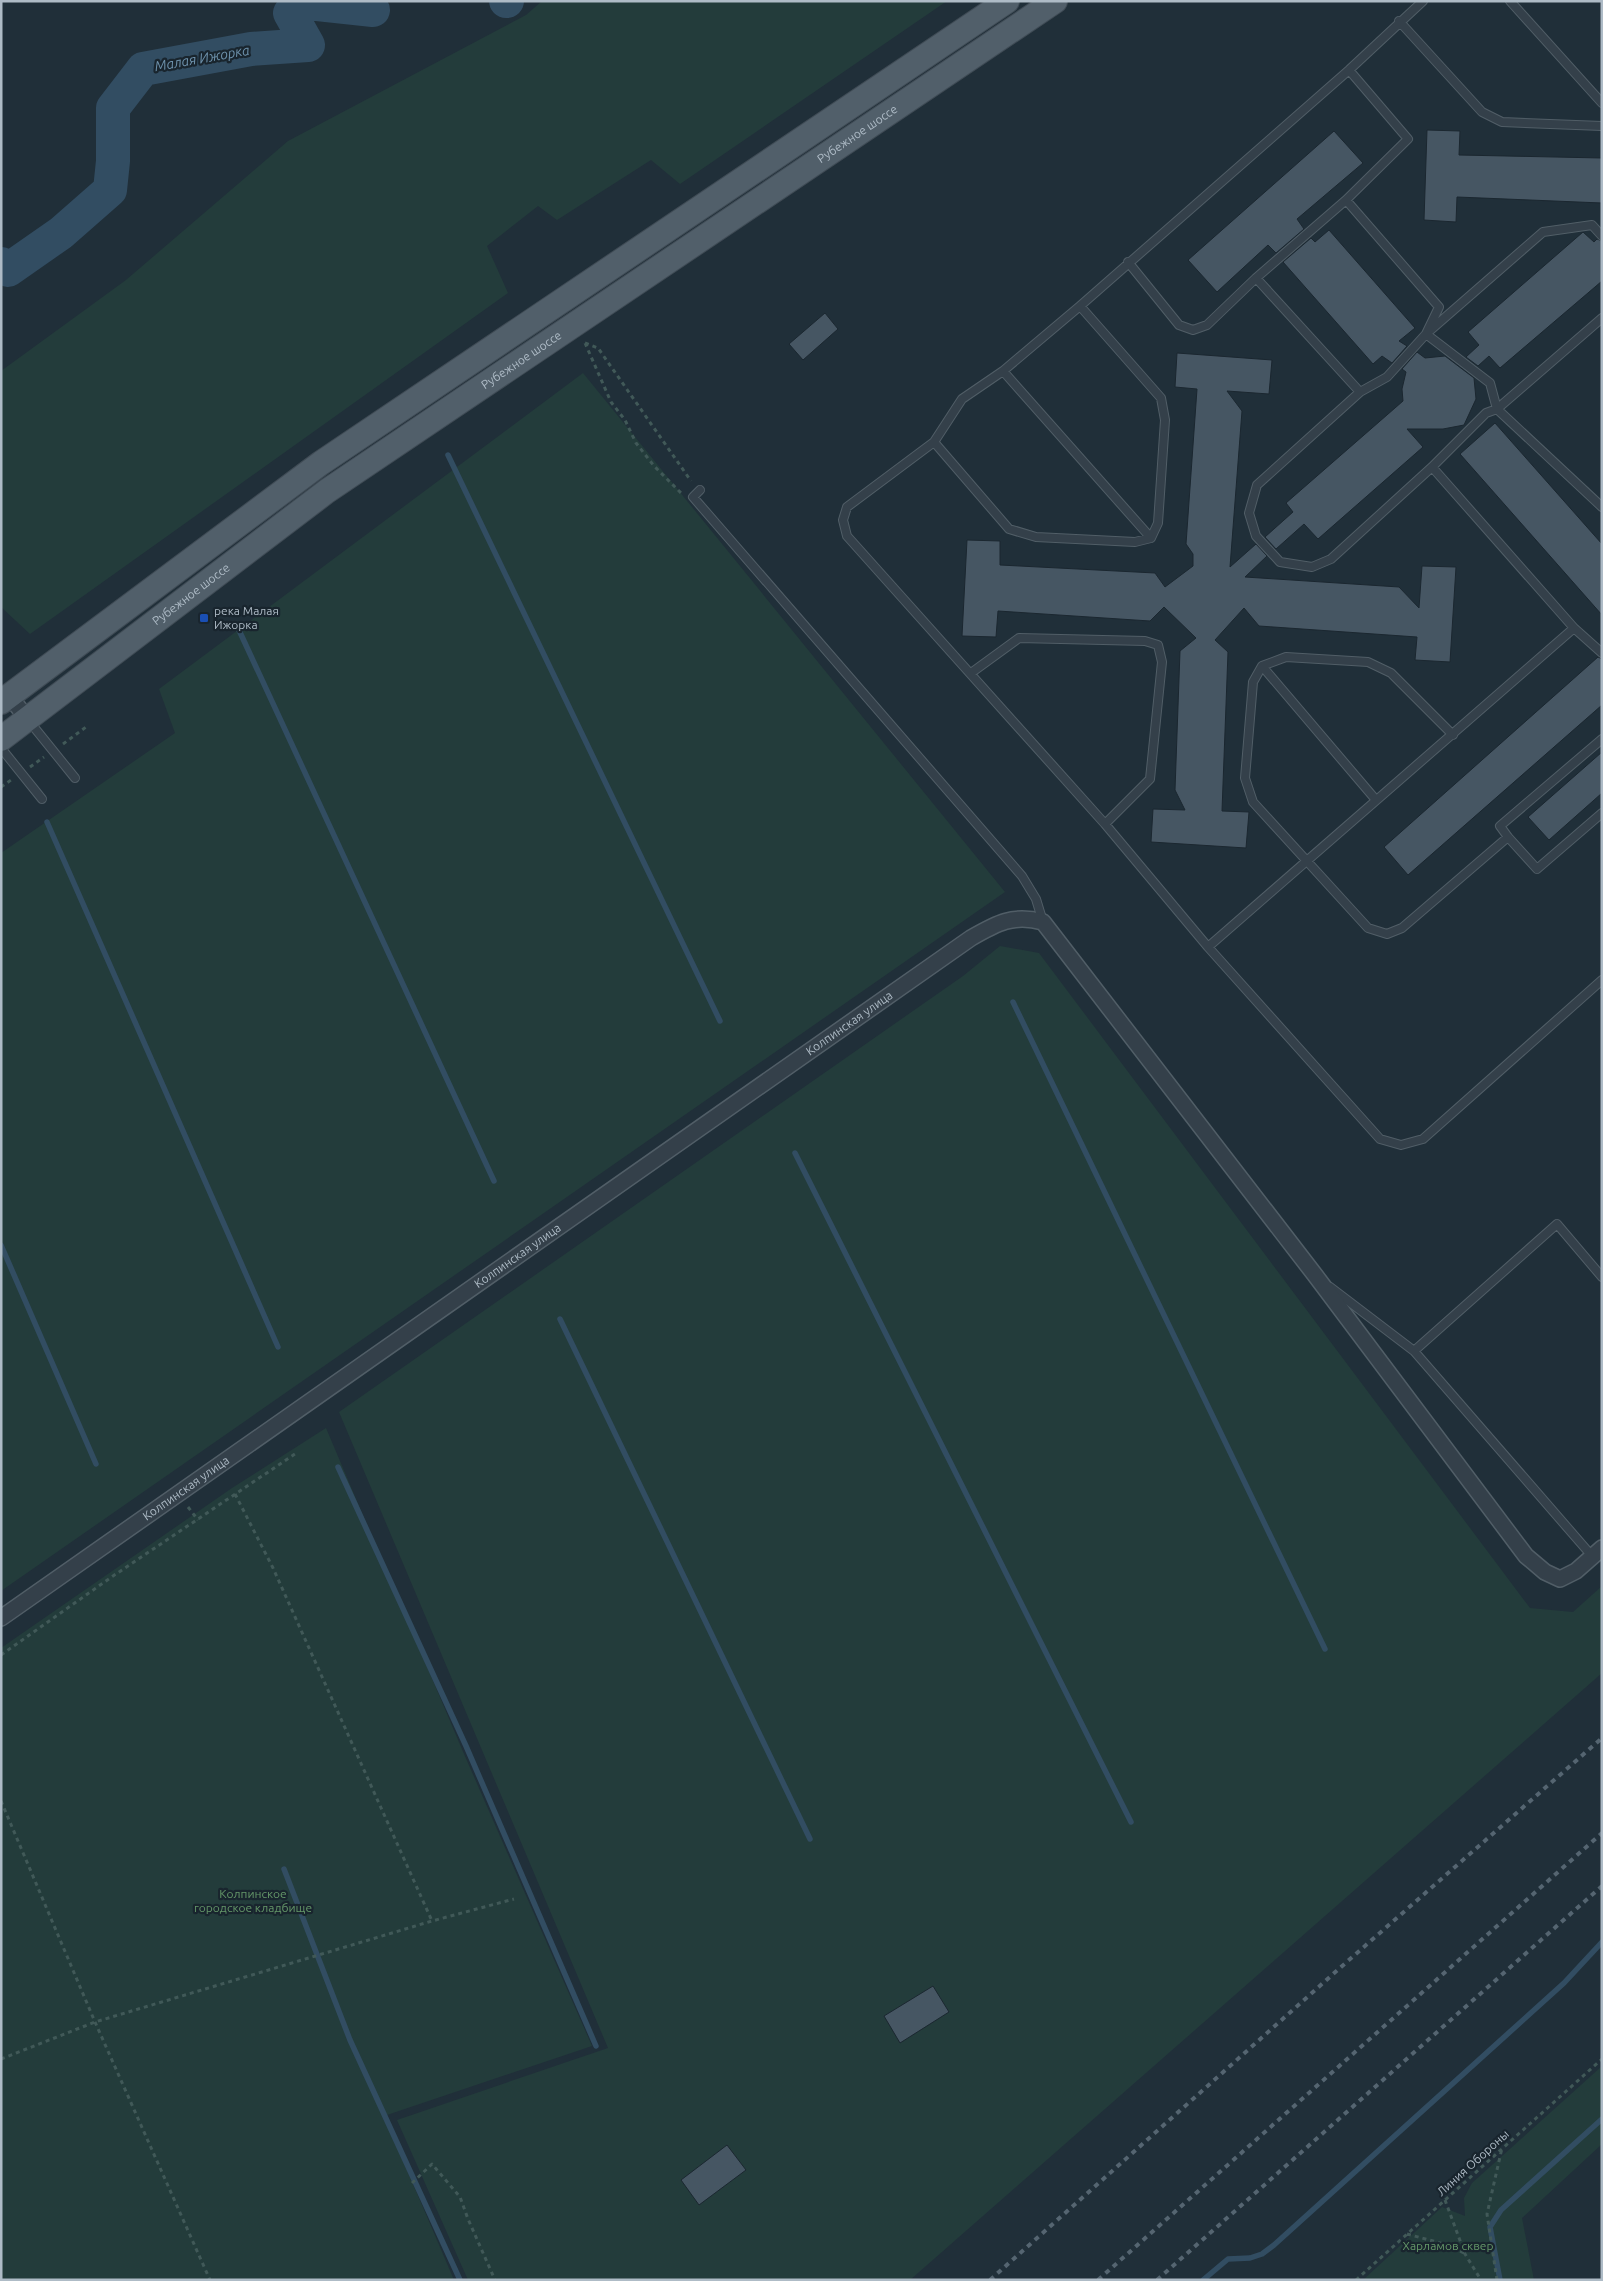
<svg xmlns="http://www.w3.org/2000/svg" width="1603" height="2281" font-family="Ubuntu,sans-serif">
<rect width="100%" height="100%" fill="#202f39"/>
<!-- green -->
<path fill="#233c3b" d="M542,1h405l-267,183 -29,-24 -94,60 -19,-14 -51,40 21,47 -478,341 -29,-27v-236l125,-91 162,-139 238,-126z
M583,373l422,519 -1004,699v-738l174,-120 -16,-44z
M1000,946l39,7 491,655 43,4 29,-26v87l-692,607h-442l-71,-160 211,-72 -269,-636 624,-436z
M326,1428l138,326 128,292 -208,70 70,164h-453v-632l231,-160z
M1602,2066v78l-80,74 12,62h-171l79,-73 23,9 -1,-18 8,-15z"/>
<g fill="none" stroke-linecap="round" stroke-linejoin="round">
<!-- stream -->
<path stroke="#324d62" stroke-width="5.5" d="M307,1l1,2
M448,455l272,566
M238,628l256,553
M47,822l231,525
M1013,1002l312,647
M795,1153l336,669
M1,1245l95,219
M560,1319l250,520
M338,1467l128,279 130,300
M284,1869l66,171 110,240
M1203,2280l25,-21 22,-1 12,-4 12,-9 290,-262 38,-41
M1500,2280l-10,-53 11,-17 101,-91"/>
<!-- river -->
<path stroke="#324d62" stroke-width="34" d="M506,1h1
M1,264l7,6 53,-37 49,-43 3,-29v-53l30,-39 108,-20 57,-4 -18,-32 18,-10 65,7 -6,-9"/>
</g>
<!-- building -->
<path fill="#465663" stroke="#1b2730" d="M1427,130l33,1 -1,24 143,3v45l-145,-6 -1,25 -32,-2z
M1334,131l29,32 -66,56 7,10 -28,24 -8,-8 -51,47 -29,-32z
M1329,230l86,98 -16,13 8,5 -15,17 -10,-7 -9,8 -90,-102 28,-24 4,4z
M1583,232l11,10 3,-3 5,2v40l-102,87 -11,-12 -11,10 -12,-9 13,-12 -11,-13z
M825,313l13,16 -35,31 -14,-16z
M1417,352l8,6 20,-2 29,22 2,21 -12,26 -21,4h-36l16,18 -105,92 -14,-15 -28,25 -11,-12 28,-25 -7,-9 117,-102 -1,-12 4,-17 -4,-3z
M1177,353l95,7 -3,34 -42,-3 15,20 -12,156 26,-23 11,12 -22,21 154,10 20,21 3,-42 34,1 -6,95 -35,-2 2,-23 -158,-11 -15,-18 -29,32 13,12 -6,159 27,1 -3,36 -95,-6 2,-33 32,1 -10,-20 5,-139 16,-13 -32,-31 -14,14 -152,-10 -2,26 -34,-1 5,-96 33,1v24l155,8 10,14 28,-21v-12l-7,-10 11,-155 -22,-2z
M1495,423l107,121v71l-142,-161z
M1598,657l4,2v46l-194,170 -24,-28z
M1602,752v41l-53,47 -21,-23z
M933,1986l16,26 -49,31 -16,-27z
M727,2145l19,25 -47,35 -18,-25z"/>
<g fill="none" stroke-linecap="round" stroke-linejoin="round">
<defs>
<path id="lane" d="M1423,1l-74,69 -269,236 -77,65 -41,28 -28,43 -87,65 -4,13 4,16 258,288 103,123 172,192 21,6 22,-6 179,-159
M1510,1l92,102
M1399,21l83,91 20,10 100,4
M1346,200l62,-61 -59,-69
M1602,236l-10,-11 -49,7 -117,102 -39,43 -27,15 -103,93 -8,28 7,23 24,26 32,5 19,-8 101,-92 54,-54 11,-4 105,-91
M1128,262l51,63 14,5 14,-5 49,-47 90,-78 93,107 -13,27 64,49 7,26 105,98
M1256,278l104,114
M1003,371l148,167
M934,442l75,87 27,8 99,5 16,-4 7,-15 7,-103 -4,-22 -81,-92
M700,490l-7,7 329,379 14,23 7,23
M1574,628l28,25
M1262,666l114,134
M971,673l48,-35 126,3 13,4 4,17 -12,117 -45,45
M29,721l46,57
M1453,735l-62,-62 -23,-11 -82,-5 -24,9 -9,16 -8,96 8,24 115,126 19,6 15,-6 106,-91
M1602,739l-102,87 8,11 29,32 65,-56
M1,748l41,51
M1208,947l366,-319 -142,-161
M1330,1287l84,64 178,205
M1414,1351l143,-127 45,53"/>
<g id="street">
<path d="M9,696l19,23"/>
<path id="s1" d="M1,1618l970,-680c26,-15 42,-24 72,-16l272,353 211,281 19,16 15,7 16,-8 26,-23"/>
</g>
<g id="primary">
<path d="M1,702l320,-239 686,-462"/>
<path id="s2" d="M1,739l326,-248 728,-490"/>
</g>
</defs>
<!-- lane casing -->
<use href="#lane" stroke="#515e67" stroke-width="10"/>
<!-- street casing -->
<use href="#street" stroke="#515e67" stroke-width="18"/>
<!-- primary casing -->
<use href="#primary" stroke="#404c56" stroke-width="26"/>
<!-- path -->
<path stroke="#415958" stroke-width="3" stroke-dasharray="4 4" stroke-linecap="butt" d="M585,343l26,59 14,18 11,23 18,23 28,28
M585,343l13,5 93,133
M63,744l23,-17
M30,767l14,-10
M1,787l10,-7
M235,1494l38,74 159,353
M188,1507l10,13
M1,1655l112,-79 182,-122
M1,1801l94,221 115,258
M1,2059l94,-37 337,-101 82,-22
M412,2183l20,-19 28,33 8,22 27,61
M1445,2200l20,54 16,26
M1407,2234l37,10 20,9
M1356,2280l246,-221
M1497,2280l-10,-66 15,-66"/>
<!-- lane -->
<use href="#lane" stroke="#34404a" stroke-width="8"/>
<!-- street -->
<use href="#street" stroke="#34404a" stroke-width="15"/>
<!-- primary -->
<use href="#primary" stroke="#515f6a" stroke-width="24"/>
<!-- rail -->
<path stroke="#556571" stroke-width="4" stroke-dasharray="5 5" stroke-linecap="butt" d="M990,2280l351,-313 261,-229
M1098,2280l504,-447
M1157,2280l445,-394"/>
</g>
<!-- markers -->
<rect fill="#1a4fb4" stroke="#19252e" stroke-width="2" x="199" y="613" width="10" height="10" rx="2.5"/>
<g text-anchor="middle" stroke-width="4.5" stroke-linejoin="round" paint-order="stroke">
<!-- street labels -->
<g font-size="12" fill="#aebbc6" stroke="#19252e">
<text dy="4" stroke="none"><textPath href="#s2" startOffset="1049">Рубежное шоссе</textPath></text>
<text dy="4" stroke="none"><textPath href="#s2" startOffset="644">Рубежное шоссе</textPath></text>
<text dy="4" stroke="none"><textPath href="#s2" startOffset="239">Рубежное шоссе</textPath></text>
<text dy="4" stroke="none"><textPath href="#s1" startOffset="1036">Колпинская улица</textPath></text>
<text dy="4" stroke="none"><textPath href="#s1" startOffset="631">Колпинская улица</textPath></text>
<text dy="4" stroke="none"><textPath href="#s1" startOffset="226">Колпинская улица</textPath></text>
<text transform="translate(1473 2163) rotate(-42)" y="4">Линия Обороны</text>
</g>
<!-- poi labels -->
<g font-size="12" fill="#aebbc6" stroke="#19252e" text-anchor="start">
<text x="214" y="615">река Малая<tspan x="214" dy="14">Ижорка</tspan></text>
</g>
<!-- park labels -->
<g font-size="12" fill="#659869" stroke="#19252e">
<text x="253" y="1898">Колпинское<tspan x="253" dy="14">городское кладбище</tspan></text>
<text x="1448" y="2250">Харламов сквер</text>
</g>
<!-- water labels -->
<g font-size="14" font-style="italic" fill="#6d91ab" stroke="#19252e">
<text transform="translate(202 58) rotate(-10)" y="5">Малая Ижорка</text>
</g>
</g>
<!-- border -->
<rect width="1603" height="2281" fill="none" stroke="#aebbc6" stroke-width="5"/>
</svg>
